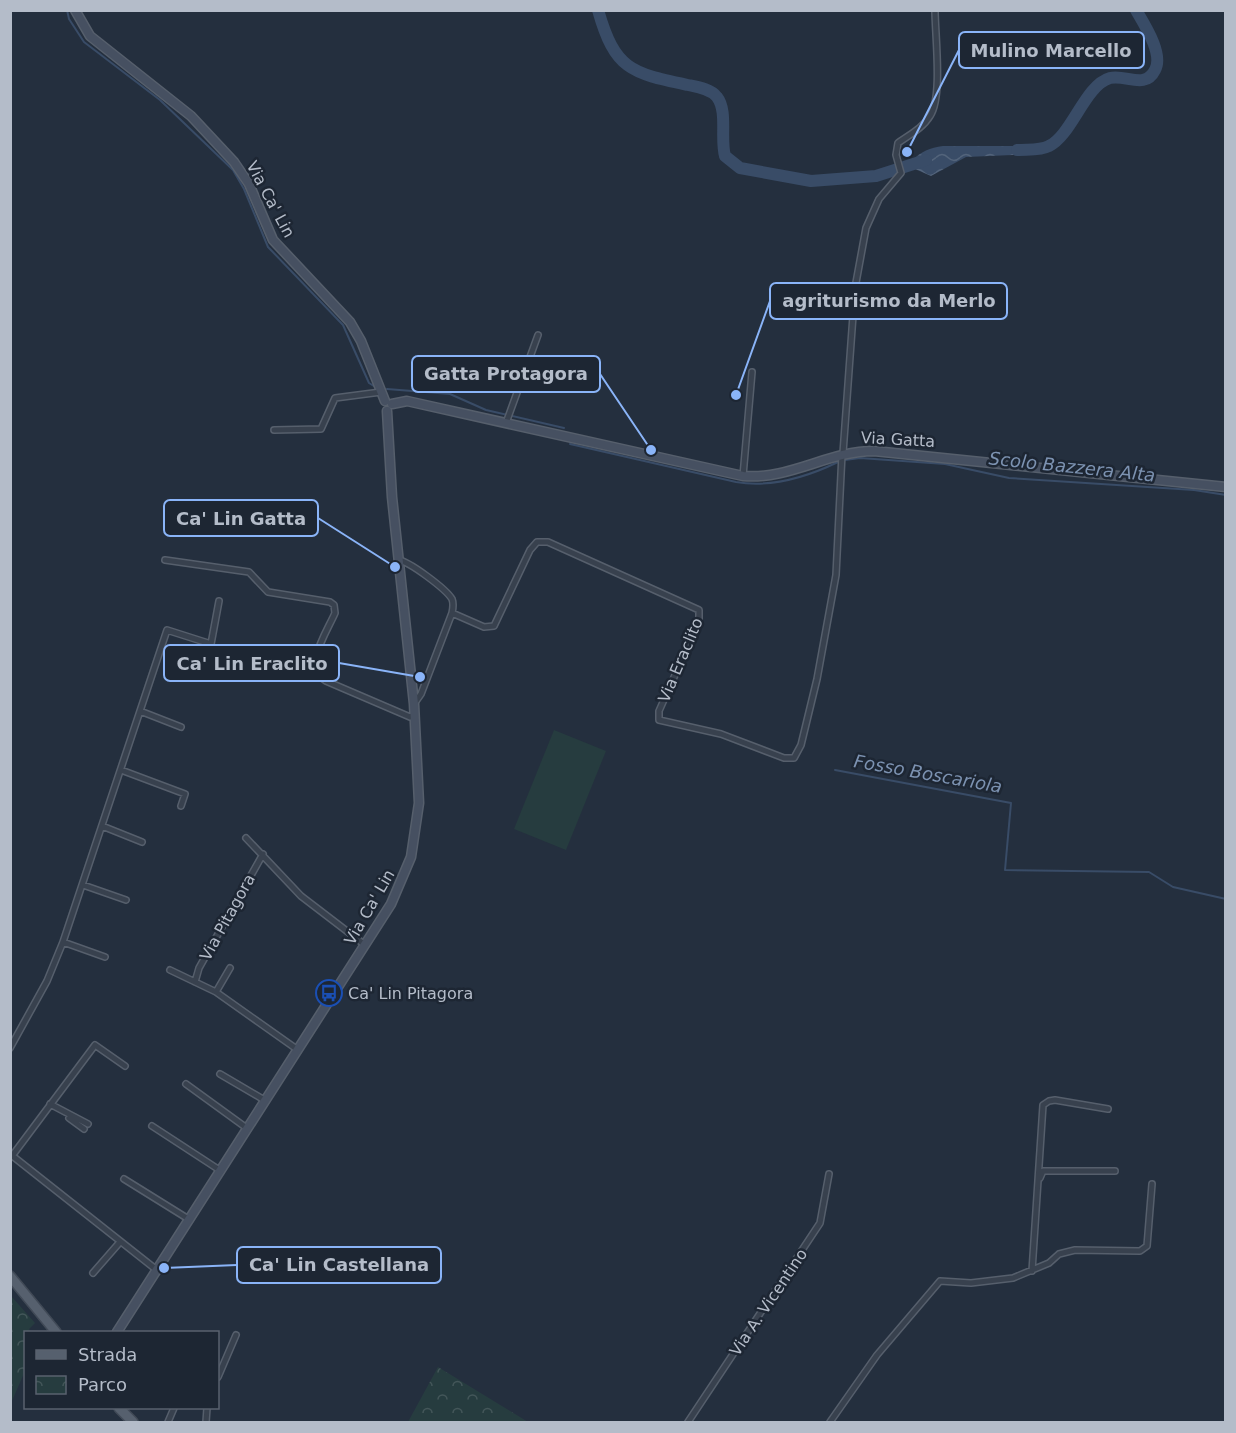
<svg xmlns="http://www.w3.org/2000/svg" width="1236" height="1433" font-family="'DejaVu Sans',sans-serif">
<defs>
<pattern id="park-crowns" width="20" height="18" patternUnits="userSpaceOnUse" patternTransform="scale(1.5)"><rect width="20" height="18" fill="#263c3f"/><path d="M2 6a3 3 0 1 1 6 0M12 15a3 3 0 1 1 6 0" fill="none" stroke="#435659"/></pattern>
<pattern id="water-waves" width="16" height="10" patternUnits="userSpaceOnUse" patternTransform="scale(1.5)"><rect width="16" height="10" fill="#394c67"/><path d="M0 5q4-4 8 0t8 0" fill="none" stroke="#53647b"/></pattern>
</defs>
<rect width="100%" height="100%" fill="#242f3e"/>
<!-- park -->
<path fill="url(#park-crowns)" d="M11,1296l24,27 -6,6 2,3h-5l-1,39 -14,32z
M438,1367l90,55h-120z"/>
<!-- pitch -->
<path fill="#263c3f" d="M554,730l52,21 -40,99 -52,-21z"/>
<!-- water -->
<path fill="url(#water-waves)" d="M943,146h88l2,3 -1,5 -66,3 -35,19 -16,-7 -3,-8c9,-10 18,-13 31,-15z"/>
<g fill="none" stroke-linecap="round" stroke-linejoin="round">
<!-- stream -->
<path stroke="#394c67" stroke-width="2" d="M67,10l2,9 15,23 76,58 73,70 11,19 24,58 75,78 26,58 8,5
M387,389l63,5 36,16 78,18
M570,444l166,38c35,6 69,-4 102,-20
M845,460l15,-2 85,6 64,14 185,12 32,5
M835,770l176,33 -6,67 144,2 24,15 53,12"/>
<!-- river -->
<path stroke="#394c67" stroke-width="12" d="M598,10c17,60 33,63 90,75 10,2 23,4 29,12 11,14 3,42 8,59l15,12 71,13 65,-5 50,-16
M1017,150c10,-1 23,1 32,-4 23,-11 36,-61 61,-68 16,-4 35,12 45,-8 9,-16 -11,-46 -19,-60"/>
<defs>
<path id="street" d="M506,423l32,-88
M274,430l47,-1 14,-31 46,-6
M843,453l12,-165 11,-60 13,-29 22,-26 -5,-18 2,-12c11,-8 25,-15 32,-27 13,-19 5,-81 5,-106
M743,476l9,-104
M165,560l84,12 19,20 62,10 4,3 1,8c-8,19 -33,54 -9,68l84,36 4,-2
M398,560c11,1 48,29 54,39 2,5 1,9 0,14l-31,81 -7,10
M452,613l32,14 10,-1 36,-76 7,-8h11l151,68v11l-40,90v9l62,14 63,24h10l7,-13 16,-66 19,-104 6,-121
M140,711l41,16
M121,770l64,24 -4,12
M102,826l40,16
M246,838l55,58 64,49
M83,885l43,15
M63,942l42,15
M170,970l46,22 82,58
M195,982l4,-14 64,-114
M216,992l14,-24
M10,1048l37,-67 16,-39 104,-312 44,14 8,-43
M220,1074l46,27
M186,1084l62,45
M50,1104l38,20
M69,1118l15,11
M152,1126l69,45
M10,1154l148,117
M12,1156l83,-111 30,21
M1040,1178l3,-7h72
M124,1179l66,41
M1032,1271l11,-166 6,-4 6,-1 53,9
M93,1273l27,-31
M218,1377l18,-42
M168,1422l6,-14
M206,1422l1,-14
M688,1422l132,-199 9,-49
M830,1422l47,-67 63,-74 31,2 42,-5 36,-15 10,-9 16,-4 65,1 7,-5 5,-62"/>
<path id="secondary" d="M75,10l15,26 101,80 43,46 15,22 24,56 77,82 11,19 24,60
M392,404l15,-3 336,75c47,4 85,-25 131,-25l352,36
M117,1332l274,-428 20,-47 8,-54 -5,-99 -22,-207 -5,-86"/>
<path id="primary" d="M10,1276l46,56
M119,1408l14,14"/>
</defs>
<!-- street casing -->
<use href="#street" stroke="#565f6c" stroke-width="8"/>
<!-- secondary casing -->
<use href="#secondary" stroke="#565f6c" stroke-width="11"/>
<!-- primary casing -->
<use href="#primary" stroke="#414a57" stroke-width="12"/>
<!-- street -->
<use href="#street" stroke="#38414e" stroke-width="5"/>
<!-- secondary -->
<use href="#secondary" stroke="#465061" stroke-width="8"/>
<!-- primary -->
<use href="#primary" stroke="#56606e" stroke-width="9"/>
</g>
<!-- icons -->
<defs>
<symbol id="bus-ring" viewBox="-11 -11 22 22"><circle r="9.5" fill="#1d2633" stroke="#1a4fb4" stroke-width="1.5"/><path d="M-5-6H5V4H4V6H2V4H-2V6H-4V4H-5ZM-3.5-4V0h7V-4ZM-3.5 1.2v1.5H-2V1.2ZM2 1.2v1.5H3.5V1.2Z" fill="#1a4fb4"/></symbol>
</defs>
<g fill-rule="evenodd">
<use href="#bus-ring" x="314" y="978" width="30" height="30"/>
</g>
<g text-anchor="middle" stroke-width="5" stroke-linejoin="round" paint-order="stroke">
<!-- street labels -->
<g font-size="16" fill="#b4bcc9" stroke="#1d2633">
<text transform="translate(271 199) rotate(62)" y="6">Via Ca' Lin</text>
<text transform="translate(898 439) rotate(3)" y="6">Via Gatta</text>
<text transform="translate(680 660) rotate(-67)" y="6">Via Eraclito</text>
<text transform="translate(369 907) rotate(-60)" y="6">Via Ca' Lin</text>
<text transform="translate(227 917) rotate(-61)" y="6">Via Pitagora</text>
<text transform="translate(768 1302) rotate(-56)" y="6">Via A. Vicentino</text>
</g>
<!-- poi labels -->
<g font-size="16" fill="#b4bcc9" stroke="#1d2633" text-anchor="start">
<text x="348" y="999">Ca' Lin Pitagora</text>
</g>
<!-- water labels -->
<g font-size="18" font-style="italic" fill="#7c92b1" stroke="#1d2633">
<text transform="translate(1072 467) rotate(6)" y="6">Scolo Bazzera Alta</text>
<text transform="translate(928 774) rotate(10)" y="6">Fosso Boscariola</text>
</g>
</g>
<!-- callouts -->
<path fill="none" stroke="#8ab4f8" stroke-width="2" d="M907 152L959 50M736 395L770 301M651 450L600 374M395 567L318 518M420 677L339 663M164 1268L237 1265"/>
<g fill="#8ab4f8" stroke="#1d2633" stroke-width="2">
<circle cx="907" cy="152" r="6"/>
<circle cx="736" cy="395" r="6"/>
<circle cx="651" cy="450" r="6"/>
<circle cx="395" cy="567" r="6"/>
<circle cx="420" cy="677" r="6"/>
<circle cx="164" cy="1268" r="6"/>
</g>
<g fill="#1d2633" stroke="#8ab4f8" stroke-width="2">
<rect x="959" y="32" width="185" height="36" rx="6"/>
<rect x="770" y="283" width="237" height="36" rx="6"/>
<rect x="412" y="356" width="188" height="36" rx="6"/>
<rect x="164" y="500" width="154" height="36" rx="6"/>
<rect x="164" y="645" width="175" height="36" rx="6"/>
<rect x="237" y="1247" width="204" height="36" rx="6"/>
</g>
<g font-size="18" text-anchor="middle" font-weight="bold" fill="#b4bcc9">
<text x="1051" y="57">Mulino Marcello</text>
<text x="889" y="307">agriturismo da Merlo</text>
<text x="506" y="380">Gatta Protagora</text>
<text x="241" y="525">Ca' Lin Gatta</text>
<text x="252" y="670">Ca' Lin Eraclito</text>
<text x="339" y="1271">Ca' Lin Castellana</text>
</g>
<!-- border -->
<rect width="1236" height="1433" fill="none" stroke="#b4bcc9" stroke-width="24"/>
<!-- legend -->
<rect x="24" y="1331" width="195" height="78" fill="#1d2633" stroke="#59626f" stroke-width="1.5"/>
<rect x="36" y="1350" width="30" height="9" fill="#56606e" stroke="#59626f" stroke-width="1.5"/>
<text x="78" y="1361" font-size="18" fill="#b4bcc9">Strada</text>
<rect x="36" y="1376" width="30" height="18" fill="url(#park-crowns)" stroke="#59626f" stroke-width="1.5"/>
<text x="78" y="1391" font-size="18" fill="#b4bcc9">Parco</text>
</svg>
